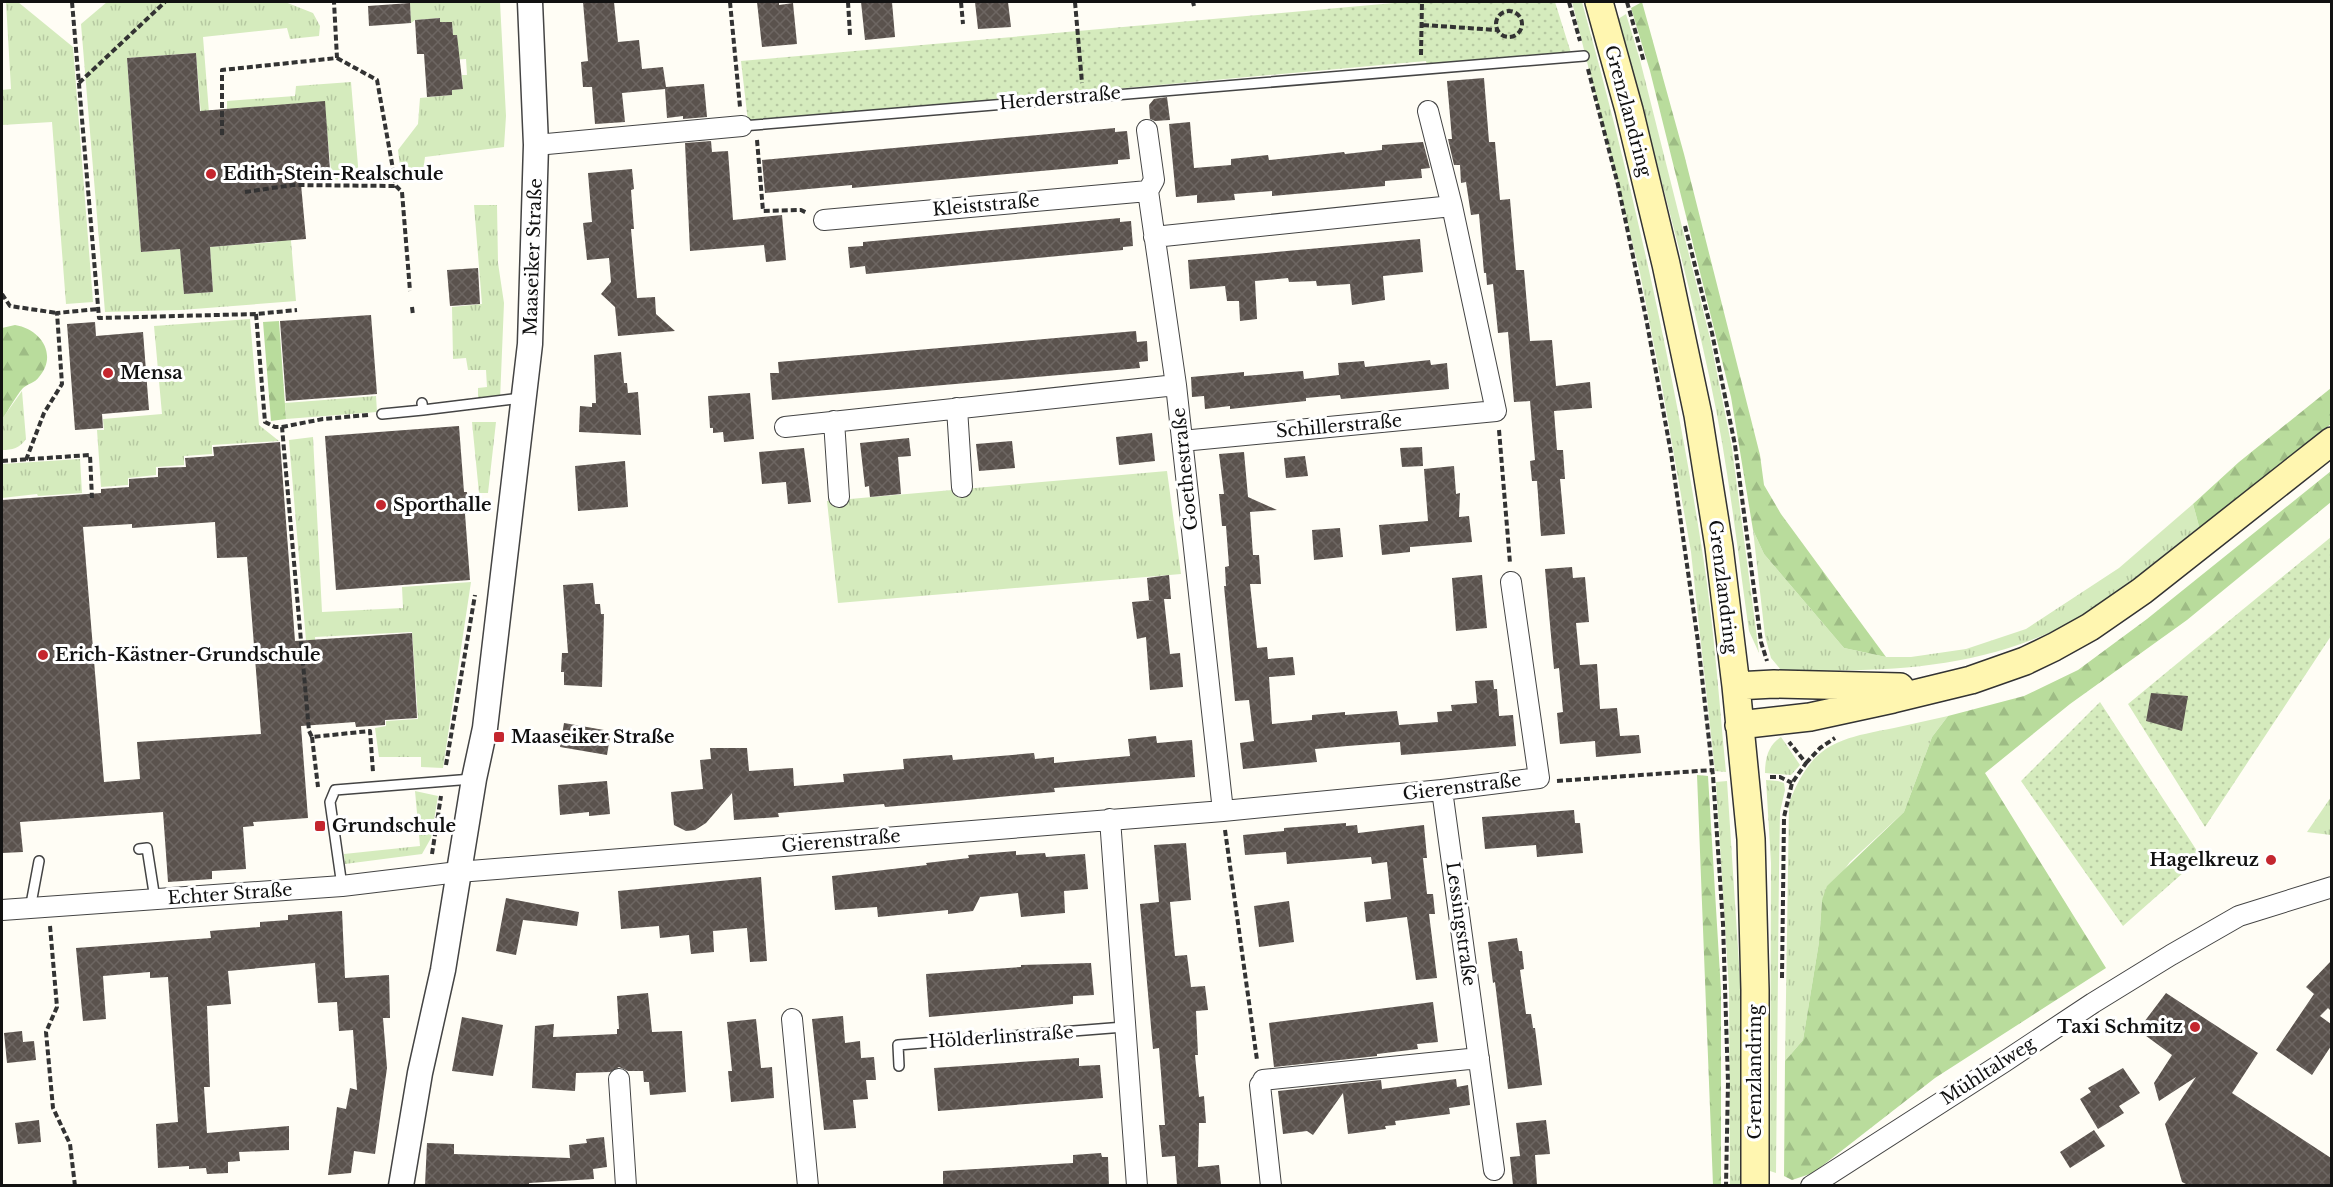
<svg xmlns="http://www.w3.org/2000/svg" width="2333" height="1187" font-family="'Libre Baskerville',serif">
<defs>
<pattern id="grass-tufts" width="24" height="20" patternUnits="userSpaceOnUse" patternTransform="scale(1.5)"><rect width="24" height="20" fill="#d5ebbd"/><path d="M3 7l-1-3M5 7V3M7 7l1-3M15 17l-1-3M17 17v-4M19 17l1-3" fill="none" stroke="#b6c8a1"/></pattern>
<pattern id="forest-firs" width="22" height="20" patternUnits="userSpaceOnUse" patternTransform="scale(1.5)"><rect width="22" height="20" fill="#b9dc9c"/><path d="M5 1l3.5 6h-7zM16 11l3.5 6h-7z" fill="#9ebc85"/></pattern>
<pattern id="park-dots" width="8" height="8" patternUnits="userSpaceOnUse" patternTransform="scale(1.5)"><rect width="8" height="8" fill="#d5ebbd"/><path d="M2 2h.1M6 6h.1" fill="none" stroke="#b6c8a1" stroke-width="1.8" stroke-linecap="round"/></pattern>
<pattern id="building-cross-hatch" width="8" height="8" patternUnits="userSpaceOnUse" patternTransform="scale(1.5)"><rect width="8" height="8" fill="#5a524d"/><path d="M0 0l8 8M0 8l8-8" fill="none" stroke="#6d6662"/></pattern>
</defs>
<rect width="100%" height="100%" fill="#fffdf5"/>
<!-- grass -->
<path fill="url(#grass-tufts)" d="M6,2h12l55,45 20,255 -27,2 -14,-182 -50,3v-35l9,-1z
M107,2h178l28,11 7,13 -1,10 -29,3 -3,-11 -84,9 8,101 -8,1 -7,-86 -69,5 14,194 39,-3 4,45 29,-2 -3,-45 67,-5 -3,-41 14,4 8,96 -115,9 -76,2 -24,-288z
M430,2h70l6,114 -2,31 -79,10 -2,15 -22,2 -3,-24 20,-26 2,-26 32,-3v-5l11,-1 -1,-14h5l-1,-16 -17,1 9,-9 -1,-15 -4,-1 -1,-13h-12v-4l-25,2 -4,3 -1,-20z
M1572,2h10c50,181 92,367 121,554 11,71 16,144 23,216l-11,-1 -24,-219 -28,-160 -23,-119z
M1626,14l14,46 70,278 22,110 27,205 -10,-22c-12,-84 -21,-168 -39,-251 -26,-121 -60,-241 -92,-361z
M351,82l8,96 -27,2 -8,-78 -97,7v-8l68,-5 1,-10z
M474,205h23l1,58 6,40 -4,97h-22v-12l9,-1 -1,-17h-18l-2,-12 -13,1 -1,-52 30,-3z
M250,319l9,106 20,16 -67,4v9l-28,2v9l-28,2v8l-28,3v7l-27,2 -4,-57h7l-1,-11 59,-5 -8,-88z
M22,391l4,48c-6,9 -14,11 -24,11v-31z
M376,396l1,16 -91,7 -1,-16z
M472,422h24l-8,71h-9z
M313,437l9,175 81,-4 -1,-21 69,-5 -28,186 -22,-1v-10h-42l-4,-29 11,-2v-5l32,-2 -6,-87 -97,5 7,85 -9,1 -24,-283z
M80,459l2,34 -44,3 -1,-2 -35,4v-34z
M1167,471l14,103 -343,29 -11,-102z
M2193,504l7,26c-42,32 -83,69 -130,93 -95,48 -186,49 -289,47l-10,-12 -6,-22 -12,-106 11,24 80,94 42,9h25l55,-8 60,-20 93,-61z
M1948,716l-16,21 -28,75 -54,50 -28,38 -3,42 -16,98 -18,21 4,-258c23,-59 47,-64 105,-75 18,-4 36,-8 54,-12z
M1781,737l19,28 -9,10 -26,-2c0,-14 3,-28 16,-36z
M1766,780l12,1 6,2 1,7 -5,22 -1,60 -3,301 -6,-2 1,-308z
M1727,781l13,198 1,206h-11l-1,-196 -13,-207z
M415,791l23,5 -7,42 -9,16 -77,10 -1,-10 76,-8z
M2331,797v38l-24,-3z"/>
<!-- forest -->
<path fill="url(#forest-firs)" d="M1642,2l42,152 76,301 4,30 17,29 105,143 -42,-9 -80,-94 -11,-24 -22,-133 -81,-326 -19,-63z
M279,321l7,98 -15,2 -8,-99z
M15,325c26,4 43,30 24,52 -4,6 -12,7 -16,11 -8,9 -14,22 -21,31v-91z
M2331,388v36l-131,106 -7,-26 46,-42z
M2331,471v31l-144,118 -117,84 -85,69 121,195 -171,110 -122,95 -21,7 -8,-4 1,-115 18,-21 16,-98 3,-42 5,-14 77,-74 28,-75 16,-21 76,-20 54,-26 69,-51z
M1697,775l11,1 13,215v194h-8z"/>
<!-- park -->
<path fill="url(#park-dots)" d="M1405,2h150l16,51 -144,13 -1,-5 -678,61 -7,-61z
M2331,537v99l-126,191 -77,-123z
M2100,702l101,155 -78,69 -102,-145z"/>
<!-- building -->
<path fill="url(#building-cross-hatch)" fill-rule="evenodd" d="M583,2h31l4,40 21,-2 3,29 21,-2 3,20 38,-3 3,33 -24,2v-3l-16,2 -2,-29 -43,4 3,29 -30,2 -3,-37h-9l-2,-25 7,-1z
M757,2h22v3l14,-2 4,41 -35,3z
M861,2h31l3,35 -30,3z
M975,2h33l3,25 -33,2z
M410,3l1,20 -42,3 -1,-20z
M440,18v4h12l1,13h4l6,54 -11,1v5l-25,2 -3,-43h-7l-2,-34z
M196,53l4,58 125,-10 5,69 -30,3 6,66 -96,8 3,45 -29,2 -4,-45 -39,3 -14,-194z
M1484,78l5,64h6l5,58 10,-1 6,71h8l6,71 22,-1 4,46 34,-4 2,26 -38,3 3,39h6l2,29h-5l5,55 -24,2 -4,-55h-5l-2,-20 5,-1 -5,-59 -16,1 -6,-70 -10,1 -5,-49 -6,1 -1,-12h-2l-5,-59 -8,1 -5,-33 -5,1 -1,-18h-6l-6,-26h4l-5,-58z
M1167,97l3,23 -15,1 -5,-2 -1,-14 5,-6z
M1190,122l4,46 37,-3v-6l37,-4 1,5 75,-8 1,2 37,-4v-5l41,-3 7,26 -9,1 1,9 -37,3v5l-113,10v-5l-38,3 1,6 -38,3v-8l-21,2 -7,-73z
M1115,128v4l12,-1 3,28 -12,1v4l-266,24v-3l-87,8 -3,-33z
M711,141l1,11 16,-1 5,69 49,-5 4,45 -20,2 -2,-17 -74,6 -5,-108z
M632,169l2,20 -3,1 3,39h-3l6,69 18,-1 1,17 19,17 -57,5 -3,-29 -14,-13 10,-12 -2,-24 -22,2 -4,-37 9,-1 -4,-49z
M1120,218v4l11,-1 2,25 -10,1v3l-257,24 -1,-8 -15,2 -2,-21 15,-1v-4z
M1420,239l3,33 -40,4 2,24 -33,5 -2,-21 -33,2 -1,-5 -27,1 -1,-4 -33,3 2,38 -17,2 -1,-20h-12l-2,-15 -35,3 -2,-29z
M478,268l2,36 -30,2 -3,-36z
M371,315l6,79 -91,7 -6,-80z
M95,322l1,14 47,-4 6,78 -47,4 1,14 -28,2 -8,-106z
M1136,331l1,11 10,-1 1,20 -9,1 1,6 -368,32 -2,-27h9l-1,-11z
M621,352l3,31h3l1,10 10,-1 3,43 -62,-3 1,-26 12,1v-4h4l-2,-48z
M1430,360l1,5 16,-2 2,26 -108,10 -1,-4 -34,3v3l-76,8v-3l-25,3 -1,-13 -12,1 -1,-20 53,-5v4l59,-5 1,8 35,-4 -1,-12 26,-2 1,6z
M750,393l4,46 -30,3 -1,-10 -10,1v-5h-3l-2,-32z
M459,426l5,66h3l2,22h-4l5,66 -134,10 -11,-154z
M1152,433l3,28 -36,4 -3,-28z
M909,438l2,18 -13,1 3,37 -31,3 -1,-11 -4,1 -5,-44z
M1012,441l3,27 -36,3 -3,-27z
M280,442l15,199 117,-8 5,85 -32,2v5l-29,2 -1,-5 -54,4 7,92 -55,4 1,4 -11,1 3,42 -34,2v8l-44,3 -5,-70 -143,10 3,30 -21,1v-353l99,-7v-4l28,-2v-8l29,-2v-9l28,-1 -1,-9 29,-2 -1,-9zM215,522l2,36 30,-1 14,177 -124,8 3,37 -36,3 -21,-255 49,-3v4z
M1422,447l1,19 -21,1 -2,-19z
M804,448l7,54 -23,2 -2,-22 -24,2 -3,-32z
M1244,452l4,45 29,13 -27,2 3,43h6l2,29h-11l7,64 10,-1 1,12 25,-2 2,18 -26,2 3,47 40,-4v-5l33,-3v3l52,-4 2,14 39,-3 -1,-10 15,-1 -1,-6 26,-2 -2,-22 18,-1 1,9h3l2,27 14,-1 3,31 -115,9 -1,-13 -53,4 -32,3 2,13 -74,7 -3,-26 14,-2 -5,-41 -14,1 -11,-115h2l-1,-19 4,-1 -3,-40h-4l-3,-32h5l-5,-40z
M1305,456l3,20 -22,2 -2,-20z
M625,461l3,46 -50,4 -3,-45z
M1454,466l2,28 4,-1 -1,24 10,-1 3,26 -62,5v5l-28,3 -3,-30 49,-4 -4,-52z
M1340,528l3,29 -29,3 -2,-30z
M1572,567l1,11 12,-1 4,45 -13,1 4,42 17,-1 3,45 17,-1 3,28 19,-1 2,18 -45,4 -1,-16 -35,3 -3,-31 6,-1 -4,-44 -5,1 -9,-100z
M1169,575l2,24h-7l6,55 10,-1 3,34 -33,3 -4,-53 -9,2 -5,-37 22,-2h-5l-2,-22z
M1482,575l5,53 -31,3 -4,-53z
M593,583l2,21h5l1,10h3l-2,73 -38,-2v-13h-3l1,-19h6l-5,-68z
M2151,693l37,3 -6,35 -36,-10z
M564,723l40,7 -1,6 7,1 -3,18 -47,-8z
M1156,736l1,7 35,-3 3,37 -141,11 1,4 -99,9 -71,6 -1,-3 -106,9 1,4 -45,3 -2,-27 -26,30 -11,7 -9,1 -12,-6 -3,-33 32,-3 -3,-29 11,-1 -1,-11h37l2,23 44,-3 1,18 50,-4 -1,-8 61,-5 -1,-10 49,-4 1,5 81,-7 1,6 19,-2v6l76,-7 -2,-17z
M607,781l3,33 -21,2v-4l-29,3 -2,-30z
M1574,810l1,13h5l3,30 -46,4 -1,-12 -51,4 -3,-32z
M1346,823v3l11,-1 1,8 66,-8 3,33h-4l4,36h6l2,20h-6l8,64 -21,2 -9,-63 -41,5 -2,-20 27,-3 -4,-37 -15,2 -1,-7 -84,7 -1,-12 -41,3 -2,-20 41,-4v-3z
M1186,843l5,57 -21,2 5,54 12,-1 4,32 14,-1 3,24 -12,1 2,44h-3l4,42 5,-1 2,27h-7l-1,44 21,-2 2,20h-44l-2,-29 -13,1 -3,-32h6l-6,-77 -6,1 -13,-145 19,-2 -5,-57z
M1016,851v4l29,-2 1,4 39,-3 3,35 -24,2 1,22 -44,4 -3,-24 -38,4 -7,14 -25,3v-4l-70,7 -1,-10 -42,3 -3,-34 95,-11 -1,-2 43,-5 -1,-3z
M761,877l6,84 -17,1 -3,-34 -34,3 1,21 -23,2 -2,-19 -29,3 -1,-12 -38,3 -3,-38z
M506,898l73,14 -2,14 -54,-6 -7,35 -20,-4z
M1289,901l5,41 -35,5 -5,-41z
M342,911l3,67 44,-3 1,43h-7l4,50 -12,86 -21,-3 -3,22 -23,2 9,-68 9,2 4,-21 7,2 -4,-60 -14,1 -2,-29 -19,1 -3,-40 -87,8 3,33 -24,2 3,81h-6l3,46 82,-7v24l-50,2 1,9 -12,1v11l-21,1 -1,-6 -17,1v-3l-31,2 -2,-44 22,-2 -10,-145 -18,1v-6l-47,4 3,43 -23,2 -7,-73 135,-10 -1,-7 50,-4v-5l28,-2v-5z
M1517,938l2,13h3l2,18 -4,1 6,44h5l2,14h2l7,57 -34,4 -13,-107 -2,1 -5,-41z
M2331,961v50l-3,-3 -8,8 11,8v22l-19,29 -36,-25 38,-56 -8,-7z
M1091,963l3,32 -21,1v8l-144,13 -3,-43 95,-7v-2z
M648,993l4,39 30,-1 4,61 -36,3 -1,-13h-5l-1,-11h-15l-9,-4 -9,5 -34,1 -1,18 -43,-3 3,-62 19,-2 -1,13 64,-3v-5h2l-2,-33z
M2166,993l92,60 -26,40 99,65v27h-143l-6,-3 -17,-58 31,-47 -37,24 -5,-18 18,-28 -34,-25z
M1433,1002l5,40 -21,2 1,5 -41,5v2l-103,11 -5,-44z
M843,1016l2,27 15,-2 1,17 13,-1 2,23h-10l2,19 -15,1 3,28 -32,2 -12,-111z
M462,1017l41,8 -10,51 -41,-5z
M756,1019l5,49 11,-1 2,31 -43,4 -3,-31h4l-5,-49z
M22,1031l1,11 11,-1 2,19 -29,3 -3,-30z
M1079,1058v8l21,-1 3,33 -165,13 -4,-43z
M2123,1068l17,25 -21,13 5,7 -26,16 -18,-30 11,-7 -3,-4z
M1456,1079l1,8 11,-2 2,20 -21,3 1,6 -55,7 1,4 -11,1 1,3 -38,5 -5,-41 -30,42 -6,-4 -24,3 -5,-43 103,-11 1,9z
M39,1120l2,22 -23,2 -3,-21z
M1546,1120l4,34 -15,1 2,30h-24l-3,-28 10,-1 -4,-33z
M2094,1130l11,16 -35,22 -10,-16z
M604,1137l3,30 -14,2 1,10 -65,4v2h-104l2,-42 27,1v10l116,4 -1,-13 18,-2 -1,-4z
M1101,1153l1,4h6l1,28h-166v-14l130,-8v-8z"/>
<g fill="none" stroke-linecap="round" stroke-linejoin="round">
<defs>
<path id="service" d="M742,126l842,-70
M422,403l1,7 98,-12
M382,414l41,-4
M139,849l8,-1 8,51
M342,886l-12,-84 5,-12 137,-11
M30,909l9,-48
M899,1066l-1,-21 226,-18"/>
<path id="minor" d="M1147,130l7,50 -6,11 28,194 47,426
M536,145l206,-19
M824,220l324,-29
M1154,237l298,-31
M957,408l5,79
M834,421l5,76
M785,427l391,-42
M1182,441l314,-30 -44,-205 -24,-95
M1442,790l52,380
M1110,819l27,367
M2,910l340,-24 116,-14 765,-61 219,-21 97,-12 -28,-196
M792,1019l16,167
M619,1079l7,107
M1263,1080l216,-22
M1260,1085l11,101
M1811,1186l193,-124 89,-59 78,-48 68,-39 93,-29"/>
<path id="tertiary" d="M401,1186l19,-113 23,-103 31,-191 11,-51 45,-384 6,-199 -6,-143"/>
<path id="secondary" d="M1599,2l30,108 37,154 32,151 21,132 17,139 15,153 4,151v196
M1736,686l38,-2 126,3
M1739,725l71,-8 83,-18 78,-19 54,-19 29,-14 36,-20 52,-36 190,-150"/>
</defs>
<!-- service casing -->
<use href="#service" stroke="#444" stroke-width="12"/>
<!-- minor casing -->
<use href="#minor" stroke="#444" stroke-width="22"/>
<!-- tertiary casing -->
<use href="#tertiary" stroke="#444" stroke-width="27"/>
<!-- secondary casing -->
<use href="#secondary" stroke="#333" stroke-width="30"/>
<!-- path -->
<path stroke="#333" stroke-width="4" stroke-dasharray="6 3" stroke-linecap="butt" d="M72,2l27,316 157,-4 41,-4
M730,2l10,105
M848,2l2,33
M961,2l2,22
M1075,2l7,81
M1193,2l1,4
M1569,2l11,39
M1627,2l17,60
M1496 24a13 13 0 1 1 26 0a13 13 0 1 1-26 0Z
M1423,25l74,5
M1421,55l1,-53
M337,58l40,22 19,106 6,6 8,99
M1588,69l30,116 28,133 25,135 27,189 15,134 10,148 5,158 -2,104
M79,83l86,-81
M222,135v-65l115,-12 -3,-56
M757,140l6,71 38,-1 6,3
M245,192l48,-7 103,1
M1685,226l27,107 23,112 26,197 6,19
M2,294l8,12 47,7
M412,307l1,8
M256,314l9,108 10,5h7l27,304 3,6 58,-6 3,41
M282,427l41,-8 45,-4
M1499,430l11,133
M26,460l18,-47 18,-29 -5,-71 41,-4
M2,461l88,-6 2,43
M312,737l6,50
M1806,763l14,-15 15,-10
M446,765l29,-170
M1770,777h10l12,6
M1557,781l155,-11
M1225,830l32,230
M432,854l9,-58
M50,926l7,81 -11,25 7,76 17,36 5,42
M1782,978l2,-161 8,-34 14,-20 -17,-21"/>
<!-- service -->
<use href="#service" stroke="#fff" stroke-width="9"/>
<!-- minor -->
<use href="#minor" stroke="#fff" stroke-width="20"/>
<!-- tertiary -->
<use href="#tertiary" stroke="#fff" stroke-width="24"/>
<!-- secondary -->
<use href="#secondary" stroke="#fff6b0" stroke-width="27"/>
</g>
<!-- markers -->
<g fill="#c4262e" stroke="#fff" stroke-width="2">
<circle cx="211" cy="174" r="6"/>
<circle cx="108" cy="373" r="6"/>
<circle cx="381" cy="505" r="6"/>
<circle cx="43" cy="655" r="6"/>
<rect x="493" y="731" width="12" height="12" rx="3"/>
<rect x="314" y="820" width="12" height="12" rx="3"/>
<circle cx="2271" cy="860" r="6"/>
<circle cx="2195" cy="1027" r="6"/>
</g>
<g text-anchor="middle" stroke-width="6" stroke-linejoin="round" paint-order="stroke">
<!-- street labels -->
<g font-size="18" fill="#111" stroke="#fff">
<text transform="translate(1060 98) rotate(-5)" y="6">Herderstraße</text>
<text transform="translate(1628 111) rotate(75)" y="6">Grenzlandring</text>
<text transform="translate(986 205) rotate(-5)" y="6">Kleiststraße</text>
<text transform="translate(533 257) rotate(-88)" y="6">Maaseiker Straße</text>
<text transform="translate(1339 426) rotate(-5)" y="6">Schillerstraße</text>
<text transform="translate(1185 469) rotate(-96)" y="6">Goethestraße</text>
<text transform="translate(1723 587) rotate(83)" y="6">Grenzlandring</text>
<text transform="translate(1462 787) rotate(-7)" y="6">Gierenstraße</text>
<text transform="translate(841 841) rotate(-5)" y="6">Gierenstraße</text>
<text transform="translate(230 894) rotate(-4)" y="6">Echter Straße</text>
<text transform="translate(1461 924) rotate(82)" y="6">Lessingstraße</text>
<text transform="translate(1001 1037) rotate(-4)" y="6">Hölderlinstraße</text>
<text transform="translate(1988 1071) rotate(-33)" y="6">Mühltalweg</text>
<text transform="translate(1755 1072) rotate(-90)" y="6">Grenzlandring</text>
</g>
<!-- poi labels -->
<g font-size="18" font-weight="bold" fill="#111" stroke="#fff" text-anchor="start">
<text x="223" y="180">Edith-Stein-Realschule</text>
<text x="120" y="379">Mensa</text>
<text x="393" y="511">Sporthalle</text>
<text x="55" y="661">Erich-Kästner-Grundschule</text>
<text x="511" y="743">Maaseiker Straße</text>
<text x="332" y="832">Grundschule</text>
<text x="2259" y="866" text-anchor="end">Hagelkreuz</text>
<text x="2183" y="1033" text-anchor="end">Taxi Schmitz</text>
</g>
</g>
<!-- border -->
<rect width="2333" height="1187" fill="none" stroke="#111111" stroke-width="6"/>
</svg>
